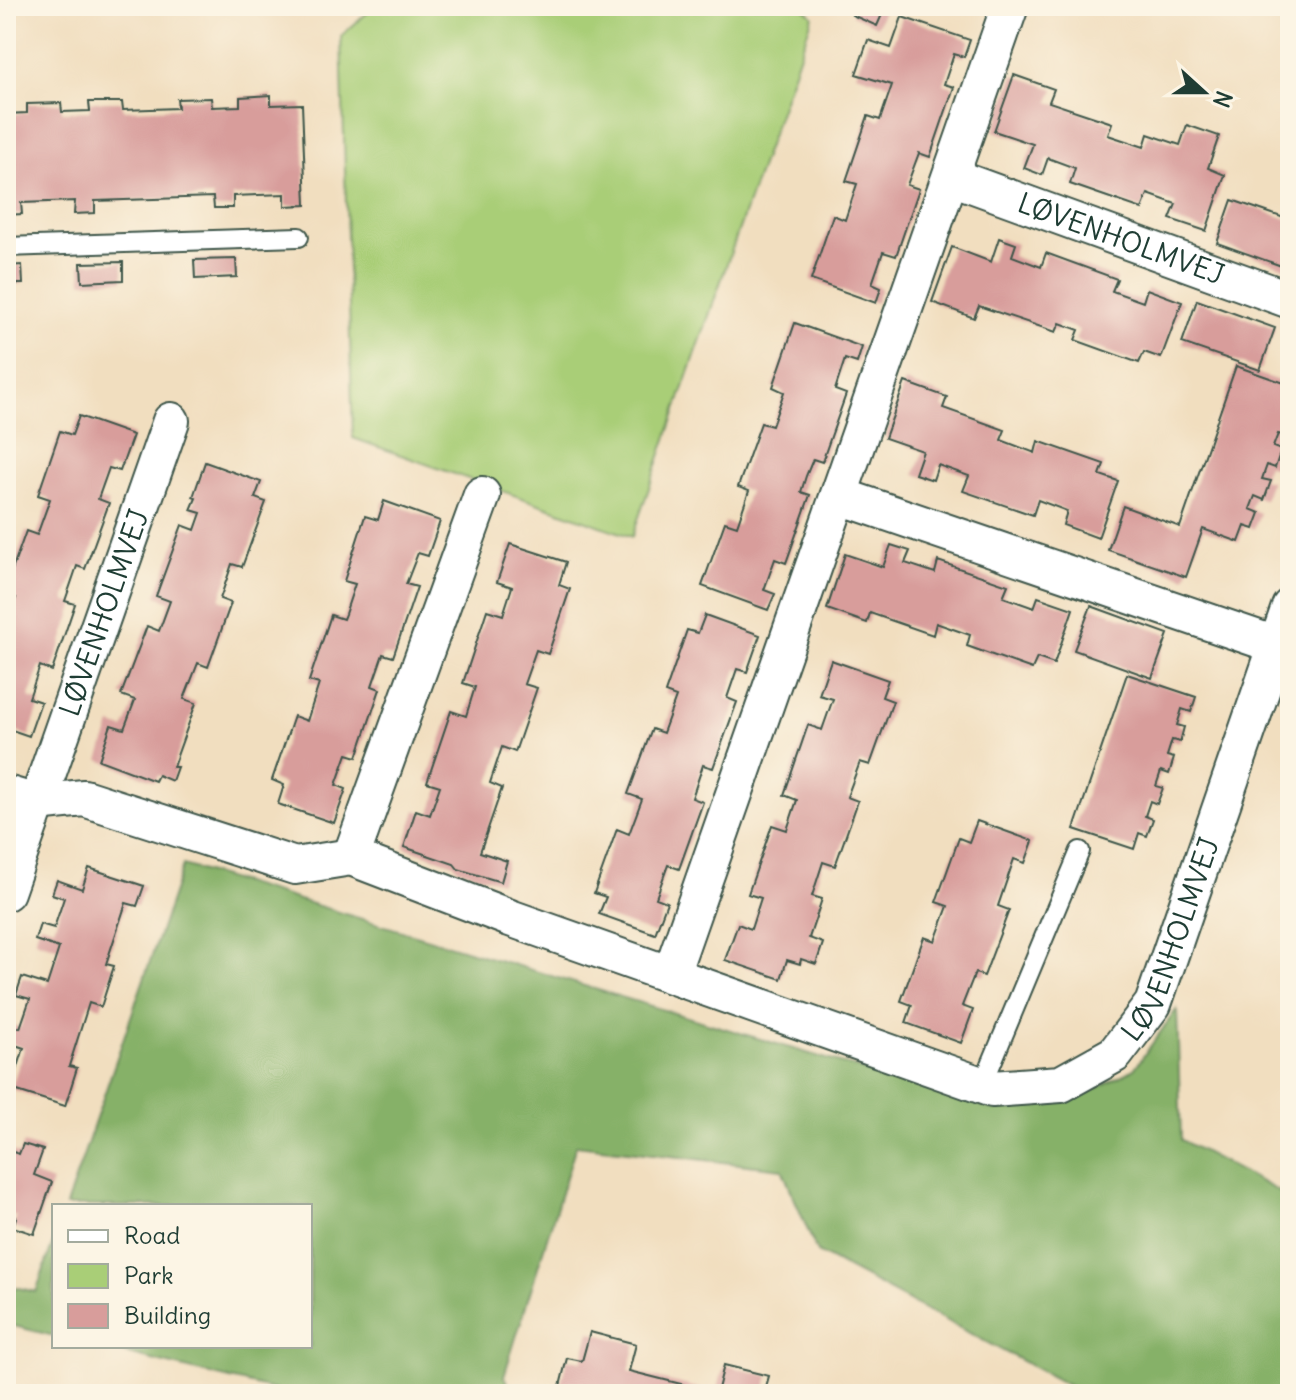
<svg xmlns="http://www.w3.org/2000/svg" width="1296" height="1400" font-family="Delius,sans-serif">
<rect width="100%" height="100%" fill="#fcf5e5"/>
<filter id="ink" filterUnits="userSpaceOnUse"><feTurbulence type="fractalNoise" baseFrequency=".0125" numOctaves="2"/><feDisplacementMap in="SourceGraphic" scale="16" xChannelSelector="R" yChannelSelector="G"/><feConvolveMatrix kernelMatrix="1 2 1 2 8 2 1 2 1" color-interpolation-filters="sRGB"/></filter>
<filter id="wash" filterUnits="userSpaceOnUse"><feTurbulence type="fractalNoise" baseFrequency=".006" numOctaves="4" result="noise"/><feDisplacementMap in="SourceGraphic" scale="32" xChannelSelector="R" yChannelSelector="G"/><feGaussianBlur stdDeviation="1.8" result="paint"/><feColorMatrix in="noise" values="0 0 0 0 0 0 0 0 0 0 0 0 0 0 0 0 0 1.4 0 .05"/><feComposite in="paint" operator="in"/></filter>
<g filter="url(#wash)">
<rect width="100%" height="100%" fill="#f1debf"/>
<!-- green -->
<path fill="#a9ce77" stroke="#648656" stroke-width="2" d="M375,6h427l11,10 -181,521 -279,-99 -12,-402z"/>
<!-- forest -->
<path fill="#86b168" stroke="#52774e" stroke-width="2" d="M183,865l813,245 82,-12 56,-29 43,-60 4,131 109,57v197h-206l-267,-142 -35,-83 -206,-24 -72,231 11,18h-224l-196,-48h215v-140h-244z
M54,1240v96l-48,-12v-39l30,7z"/>
<g id="blocks">
<!-- building -->
<path fill="#d89d9b" d="M856,6h17l11,4 -7,16 -25,-11z
M902,17l68,23 -6,17 -10,-3 -10,30 10,3 -24,70 -11,-4 -12,32 12,4 -23,67 -13,-4 -11,32 9,4 -5,15 -65,-23 22,-65 12,5 12,-36 -11,-3 22,-65 12,4 12,-35 -36,-11 12,-34 23,8z
M1014,75l40,14 -5,13 63,21 -4,12 36,12 4,-13 32,11 7,-20 32,11 -11,32 17,7 -19,56 -36,-12 6,-15 -28,-10 -6,15 -72,-25 5,-16 -27,-10 -6,17 -18,-7 9,-24 -39,-13z
M271,95v10l31,-1 4,101 -21,1v-12l-52,2v12h-19l-1,-11 -118,4v12l-21,1 1,-13 -54,2 1,11 -16,1v-101l21,-1v-9l34,-1 1,9 28,-1 -1,-9h33l1,8 55,-2 -1,-9 34,-1 1,9 28,-1v-9z
M1232,200l55,19 3,-8v58l-73,-26z
M999,238l17,6 -4,12 29,11 5,-14 71,26 -5,12 31,11 4,-13 35,13 -21,56 -17,-6 -5,11 -64,-23 4,-10 -19,-7 -4,9 -77,-26 -5,12 -42,-16 20,-55 39,15z
M236,259l1,18 -42,2 -1,-19z
M123,262v18l-41,2 -1,-19z
M22,265l1,19h-17v-18z
M1197,300l78,28 -15,42 -78,-27z
M795,323l67,24 -5,16 -12,-4 -10,31 11,4 -24,68 -9,-3 -7,17 -5,16 9,3 -24,68 -11,-4 -11,31 11,4 -7,16 -66,-24 23,-64 12,4 12,-35 -11,-4 23,-64 11,3 12,-34 -11,-5z
M1236,366l54,19v18l-6,13 6,2v5l-4,13 -8,-2 -5,13 8,3 -6,18 -8,-3 -5,14 9,2 -7,19 -9,-4 -5,13 10,4 -6,16 -9,-3 -6,16 -36,-13 -17,48 -78,-27 15,-44 57,21z
M905,382l42,15 -4,11 62,22 -4,10 34,13 3,-12 66,23 -4,11 18,6 -20,57 -35,-13 4,-14 -29,-11 -5,15 -70,-24 6,-15 -31,-11 -5,15 -18,-6 8,-23 -38,-13z
M79,416l54,19 -13,36 -11,-3 -11,31 11,4 -24,66 -8,-3 -12,35 10,3 -23,67 -12,-5 -11,32 12,4 -12,34 -23,-8v-103l10,-27 -10,-3v-8l20,-56 11,4 13,-36 -12,-4 22,-64 12,4z
M205,462l56,20 -6,16 11,4 -24,65 -10,-3 -12,35 11,4 -23,64 -10,-4 -14,36 12,4 -23,64h4l-5,14 -14,-6 -3,6 -56,-21 12,-35 13,4 11,-29 -14,-5 26,-69 12,5 11,-30 -14,-5 26,-71 13,5 6,-17 -10,-3 5,-12 -3,-1z
M384,501l56,20 -12,35 -10,-3 -12,31 11,3 -24,70 -10,-3 -11,32 8,3 -23,68 -10,-3 -11,31 10,4 -12,34 -56,-19 6,-19 -12,-5 22,-64 13,5 12,-37 -10,-3 22,-66 12,4 2,-5 10,-30 -11,-3 21,-65 13,4z
M510,544l56,18 -7,23 11,4 -22,65 -12,-4 -12,34 13,4 -22,64 -13,-5 -12,36 12,5 -22,64 27,9 -6,21 -43,-13 -4,-5 -50,-17 12,-37 14,5 10,-29 -13,-4 24,-71 15,5 9,-29 -12,-4 24,-73 16,5 9,-28 -15,-5z
M891,545l19,6 -5,12 30,10 3,-12 70,24 -5,12 31,11 4,-11 35,12 -19,55 -17,-6 -5,11 -65,-23 3,-11 -34,-12 -3,12 -63,-22 -3,10 -40,-14 18,-55 38,13z
M1091,606l77,28 -16,44 -78,-28z
M705,615l55,20 -13,37 -10,-3 -10,29 10,4 -24,66 -10,-3 -11,33 11,4 -24,67 -11,-4 -12,33 11,4 -12,32 -56,-20 7,-17 -12,-4 23,-64 12,5 13,-35 -14,-5 24,-65 11,4 13,-36 -11,-4 22,-63 11,3z
M831,660l57,20 -6,17 11,4 -23,64 -10,-3 -13,35 11,4 -23,65 -12,-4 -11,34 10,3 -13,39 14,5 -7,21 -15,-5 -1,5 -13,-4 -6,19 -56,-19 13,-36 13,5 10,-31 -13,-4 24,-69 15,5 10,-30 -13,-5 24,-70 14,5 11,-31 -14,-4z
M1127,674l69,23 -5,15 -9,-3 -5,16 7,2 -4,15 -8,-2 -5,16 7,2 -5,16 -8,-3 -5,15 7,2 -6,16 -7,-3 -5,15 8,3 -6,17 -8,-3 -5,16 -60,-20z
M977,821l56,20 -8,22 -11,-4 -16,47 11,4 -25,66 -9,-3 -13,33 11,4 -12,33 -55,-20 6,-18 -11,-4 23,-64 11,4 13,-35 -12,-4 23,-64 10,4z
M89,868l55,18 -7,20 -11,-3 -20,61 8,2 -13,41 -12,-4 -20,63 8,2 -12,38 -54,-17 13,-41 -18,-6v-19l14,5 10,-29 -14,-4 6,-18 25,8 12,-37 -24,-8 5,-16 14,4 10,-30 -12,-4 5,-14 25,9z
M6,1139l4,1 -3,10 12,4 4,-10 20,6 -9,25 18,7 -18,52 -21,-7 3,-10 -10,-4z
M590,1332l46,12 -7,27 88,22 7,-28 45,11 -5,18h-206l9,-36 15,3z"/>
</g>
</g>
<g filter="url(#ink)">
<use href="#blocks" fill-opacity="0" stroke="#3e5549" stroke-width="2"/>
<g fill="none" stroke-linecap="round" stroke-linejoin="round">
<defs>
<path id="service" d="M6,247l293,-10
M982,1086l98,-235"/>
<g id="minor">
<path id="s1" d="M952,177l338,123"/>
<path d="M840,496l436,149"/>
<path id="s2" d="M6,794l30,9 48,-5 211,68 56,-9 159,61 482,171 69,-5 54,-30 38,-50 137,-397"/>
<path d="M351,857l131,-362"/>
<path id="s3" d="M6,892l165,-471"/>
<path d="M671,974l339,-968"/>
</g>
</defs>
<!-- service casing -->
<use href="#service" stroke="#3e5549" stroke-width="22"/>
<!-- minor casing -->
<use href="#minor" stroke="#3e5549" stroke-width="40"/>
<!-- service -->
<use href="#service" stroke="#fff" stroke-width="18"/>
<!-- minor -->
<use href="#minor" stroke="#fff" stroke-width="36"/>
</g>
</g>
<g text-anchor="middle" stroke-width="6" stroke-linejoin="round" paint-order="stroke">
<!-- street labels -->
<g font-size="28" fill="#1f3d34" stroke="#fcf5e5">
<text dy="10" stroke="none"><textPath href="#s1" startOffset="180">LØVENHOLMVEJ</textPath></text>
<text dy="10" stroke="none"><textPath href="#s3" startOffset="296">LØVENHOLMVEJ</textPath></text>
<text dy="10" stroke="none"><textPath href="#s2" startOffset="1300">LØVENHOLMVEJ</textPath></text>
</g>
</g>
<!-- margin -->
<rect width="1296" height="1400" fill="none" stroke="#fcf5e5" stroke-width="32"/>
<!-- legend -->
<rect x="52" y="1204" width="260" height="144" fill="#fcf5e5" stroke="#a4ab9e" stroke-width="2"/>
<rect x="68" y="1230" width="40" height="12" fill="#ffffff" stroke="#a4ab9e" stroke-width="2"/>
<text x="124" y="1244" font-size="24" fill="#1f3d34">Road</text>
<rect x="68" y="1264" width="40" height="24" fill="#a9ce77" stroke="#a4ab9e" stroke-width="2"/>
<text x="124" y="1284" font-size="24" fill="#1f3d34">Park</text>
<rect x="68" y="1304" width="40" height="24" fill="#d89d9b" stroke="#a4ab9e" stroke-width="2"/>
<text x="124" y="1324" font-size="24" fill="#1f3d34">Building</text>
<!-- north arrow -->
<g transform="translate(1204 92) rotate(111)" stroke="#fcf5e5" stroke-width="6" paint-order="stroke">
<path d="M0-6L14 30L0 20L-14 30Z" fill="#1f3d34"/>
<text y="-12" font-size="22" font-weight="bold" text-anchor="middle" fill="#1f3d34">N</text>
</g>
</svg>
